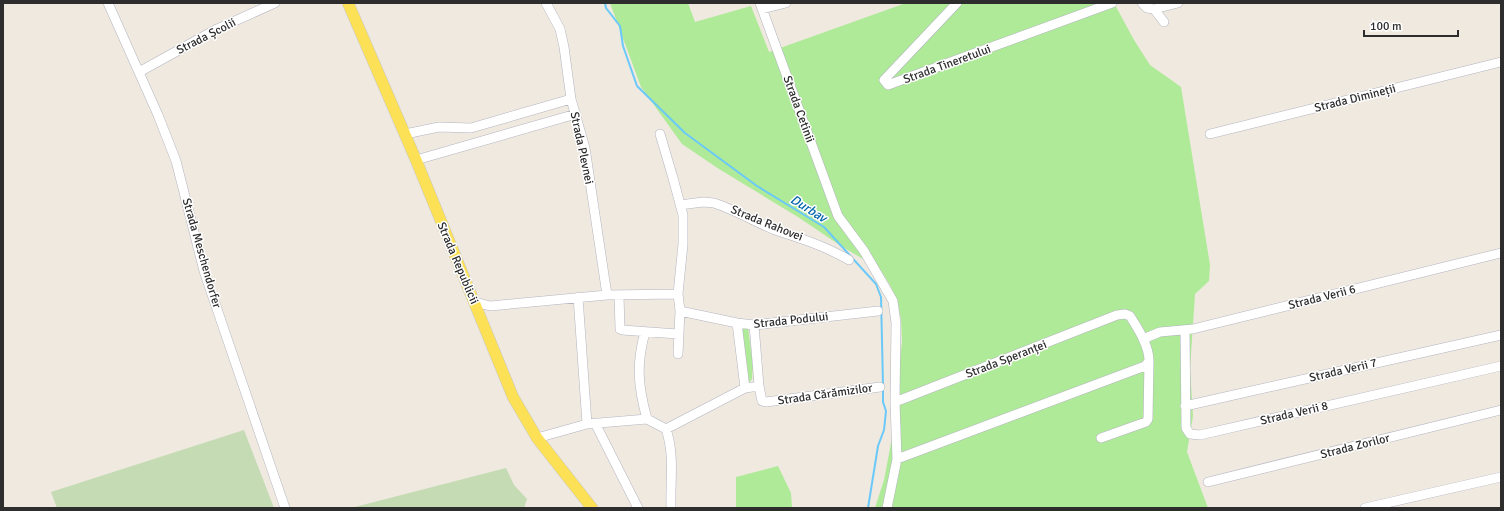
<svg xmlns="http://www.w3.org/2000/svg" width="1504" height="511" font-family="Signika,sans-serif">
<rect width="100%" height="100%" fill="#efe9df"/>
<!-- green -->
<path fill="#aeea97" d="M610,3h78l7,19 56,-16 18,46 137,-49h208l20,37 16,25 31,22 29,178 -1,16 -14,13 -5,75 3,47 -6,36 21,56h-333l9,-28 8,-42 10,-97 -1,-22 -4,-19 -7,-15 -10,-16 -39,-23 -43,-29 -79,-48 -37,-25 -41,-57z
M740,326l8,2 5,37 -1,14 -3,4z
M778,466l13,27 1,15h-56v-31z"/>
<!-- cemetery -->
<path fill="#c4dbb4" d="M244,430l30,78h-217l-6,-16z
M506,468l8,17 13,14 -3,9h-173z"/>
<g fill="none" stroke-linecap="round" stroke-linejoin="round">
<!-- stream -->
<path stroke="#6ac9f9" stroke-width="2" d="M605,3l1,5 14,18 3,20 14,40 48,47 72,53 67,41 52,57 5,13 2,88
M868,508l10,-62 6,-16 2,-19 -3,-9v-13"/>
<defs>
<path id="minor" d="M108,3l50,112 18,46 28,110 81,237
M546,3l14,26 4,18 7,52 14,49 22,147
M760,3l78,213 26,35 29,50 3,22 -1,79 2,57 -10,49
M957,3l-73,77 4,5 224,-82
M1142,3l5,5 7,1 10,13
M762,9l24,-6
M1154,9l24,-6
M139,72l78,-43 58,-26
M405,134l34,-7 32,1 100,-29
M660,134l13,44 10,37v29l-5,50 2,17 -2,43
M1210,134l291,-72
M416,160l160,-46
M680,205l23,-3 11,1c22,7 42,20 64,28 25,8 49,16 71,29
M619,295l1,34 2,1 56,4
M578,297l9,127
M475,302l15,4 117,-11 71,-1
M680,311l57,12 17,2 124,-14
M737,323l8,65
M754,325l5,61 3,15 4,1 114,-15
M1185,330l1,98 4,6 10,1 301,-69
M645,332c-9,33 -7,54 2,87
M1143,339l17,-7 33,-3 308,-76
M895,402l222,-87 8,-1 5,2c8,13 19,29 19,45l-4,5 -248,93
M1185,406l316,-71
M595,423l43,85
M666,429l79,-41 14,-2
M537,438l50,-14 60,-5 19,10c9,27 4,51 5,79
M1101,438l45,-16 2,-3 1,-58
M1208,482l293,-72
M1365,508l136,-31"/>
<path id="major" d="M348,3l68,157 97,237 24,41 55,70"/>
</defs>
<!-- minor casing -->
<use href="#minor" stroke="#b3b4c1" stroke-width="10"/>
<!-- major casing -->
<use href="#major" stroke="#c8c8c8" stroke-width="12"/>
<!-- minor -->
<use href="#minor" stroke="#fff" stroke-width="9"/>
<!-- major -->
<use href="#major" stroke="#fce157" stroke-width="11"/>
</g>
<g text-anchor="middle" stroke-width="3" stroke-linejoin="round" paint-order="stroke">
<!-- street labels -->
<g font-size="12" fill="#2d2d2d" stroke="#fff">
<text transform="translate(206 36) rotate(-27)" y="4">Strada Școlii</text>
<text transform="translate(947 64) rotate(-20)" y="4">Strada Tineretului</text>
<text transform="translate(1355 98) rotate(-14)" y="4">Strada Dimineții</text>
<text transform="translate(799 109) rotate(70)" y="4">Strada Cetinii</text>
<text transform="translate(582 148) rotate(78)" y="4">Strada Plevnei</text>
<text transform="translate(767 223) rotate(22)" y="4">Strada Rahovei</text>
<text transform="translate(202 253) rotate(74)" y="4">Strada Meschendorfer</text>
<text transform="translate(458 263) rotate(67)" y="4">Strada Republicii</text>
<text transform="translate(1322 297) rotate(-14)" y="4">Strada Verii 6</text>
<text transform="translate(791 320) rotate(-6)" y="4">Strada Podului</text>
<text transform="translate(1006 359) rotate(-21)" y="4">Strada Speranței</text>
<text transform="translate(1343 370) rotate(-13)" y="4">Strada Verii 7</text>
<text transform="translate(825 394) rotate(-8)" y="4">Strada Cărămizilor</text>
<text transform="translate(1294 413) rotate(-13)" y="4">Strada Verii 8</text>
<text transform="translate(1355 446) rotate(-14)" y="4">Strada Zorilor</text>
</g>
<!-- water labels -->
<g font-size="13" font-style="italic" fill="#0266ac" stroke="#fff">
<text transform="translate(809 208) rotate(32)" y="5">Durbav</text>
</g>
</g>
<!-- border -->
<rect width="1504" height="511" fill="none" stroke="#2d2d2d" stroke-width="8"/>
<!-- scale -->
<path d="M1364 30v6h94v-6" fill="none" stroke="#2d2d2d" stroke-width="2"/>
<text x="1370" y="30" font-size="12" fill="#2d2d2d" stroke="#ffffff" stroke-width="3" paint-order="stroke">100 m</text>
</svg>
